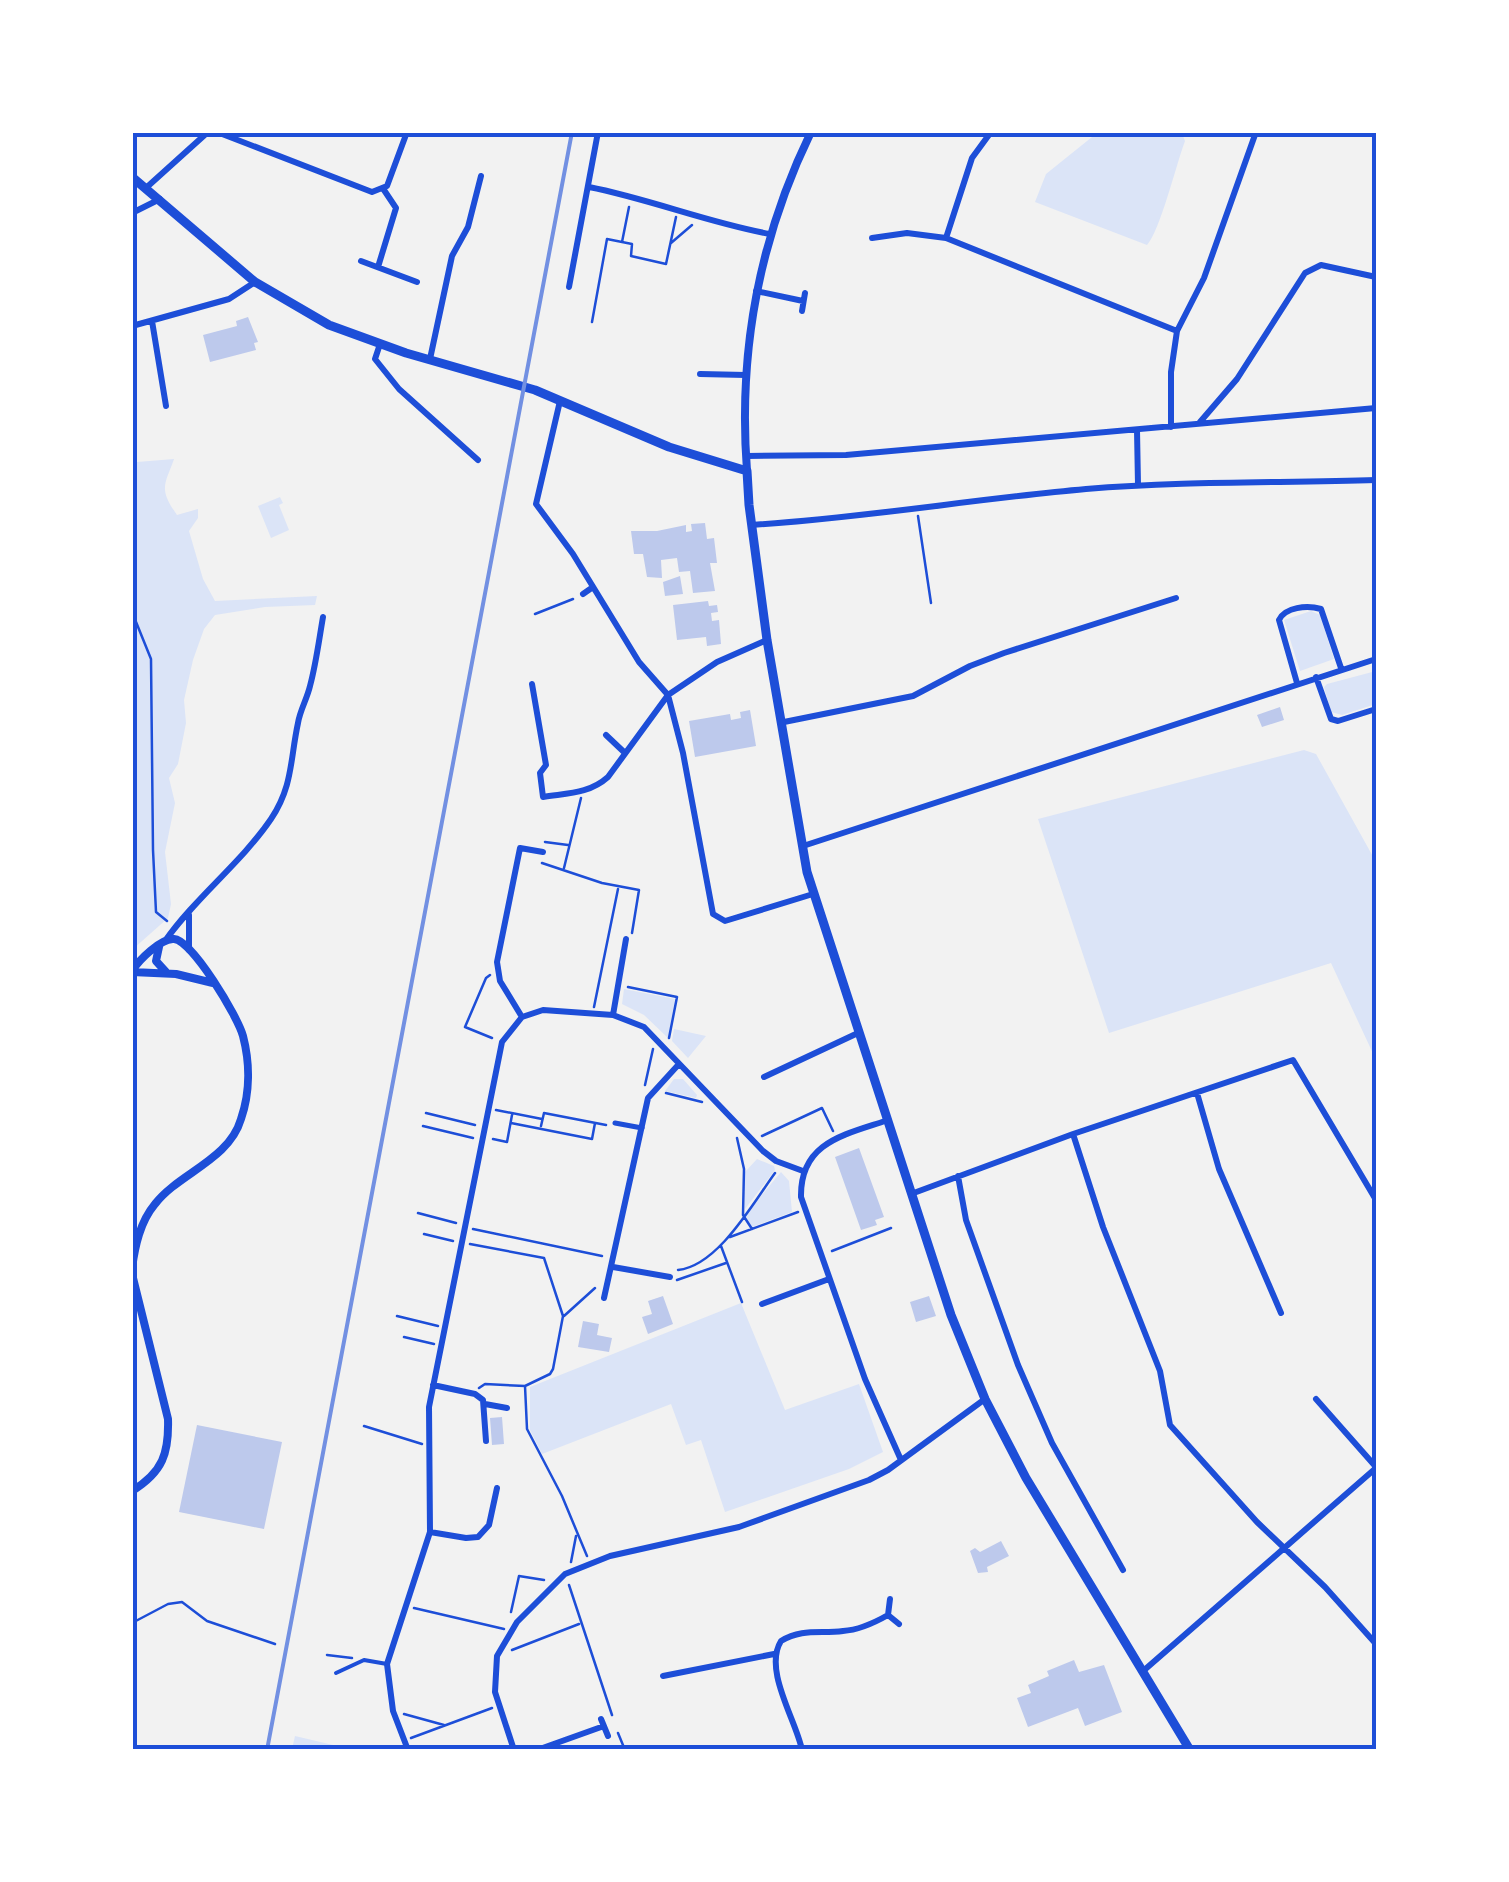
<svg xmlns="http://www.w3.org/2000/svg" width="1509" height="1882" font-family="'Exo 2',sans-serif">
<rect width="100%" height="100%" fill="#f2f2f2"/>
<!-- green -->
<path fill="#dbe4f7" d="M1174,133l9,3 2,5c-9,24 -25,90 -38,104l-112,-43 11,-28 51,-41z
M132,449l5,13 37,-3c-9,26 -16,29 3,56l21,-6v9l-9,13 14,48 12,22 102,-5 -2,9 -50,2 -50,8 -11,14 -11,31 -9,40 2,23 -8,41 -9,14 6,25 -10,49 6,52 -3,14 -35,31z
M280,497l3,6 -4,2 10,25 -18,8 -13,-32z
M1311,611l9,4 14,44 -34,12 -16,-51z
M1376,671v33l-34,11 -11,-3 -7,-25 3,-3z
M1304,750l12,4 60,108v198l-45,-97 -222,70 -71,-214z
M624,989l51,10 -7,39 -24,-23 -22,-11z
M674,1029l32,7 -18,22 -16,-17z
M674,1079h9l14,16 -1,3 -31,-7z
M757,1159l17,7 1,4 -30,39v-37z
M781,1172l8,9 3,31 -40,15 -7,-12z
M741,1303l44,107 74,-26 24,68 -34,17 -124,43 -24,-72 -15,5 -15,-41 -129,50 -12,-24v-43z
M295,1736l55,13h19h-77z"/>
<!-- building -->
<path fill="#bdc9ec" d="M248,317l10,25 -4,1 2,7 -46,12 -7,-27 34,-9 -1,-5z
M705,523l2,16 7,-1 3,25h-7l5,28 -22,2 -3,-22 -11,1 -2,-14 -16,2 1,18 -15,-1 -4,-23h-9l-3,-23h26l29,-6v7l6,-1 -1,-7z
M680,576l3,18 -18,2 -2,-14z
M708,601l1,5 8,-1 1,7 -7,1 1,8 7,-1 2,24 -14,2 -1,-9 -29,3 -4,-35z
M1280,707l4,13 -22,7 -5,-12z
M750,710l6,36 -61,11 -6,-36 41,-7 1,6 10,-2 -1,-6z
M859,1148l25,69 -9,3 2,5 -16,5 -26,-73z
M663,1296l10,28 -25,10 -6,-17 10,-3 -4,-13z
M929,1296l7,20 -20,6 -6,-20z
M583,1321l16,3 -2,11 15,3 -3,14 -31,-5z
M502,1417l2,27 -12,1 -2,-27z
M197,1425l85,17 -18,87 -85,-17z
M1001,1541l8,15 -22,11 1,5 -10,1 -8,-22 5,-3 5,4z
M1074,1660l5,12 25,-7 18,47 -37,14 -7,-18 -50,19 -11,-29 14,-5 -3,-8 21,-9 -2,-5z"/>
<g fill="none" stroke-linecap="round" stroke-linejoin="round">
<!-- path -->
<path stroke="#1d4ed8" stroke-width="2.5" d="M622,242l7,-35
M671,243l21,-18
M592,322l15,-83 25,5 -1,12 35,8 10,-47
M918,516l13,87
M132,612l19,47 2,191 3,62 11,9
M535,614l38,-15
M545,842l23,3
M542,863l60,20 37,7 -7,43
M564,868l17,-70
M490,975l-4,3 -21,49 27,11
M628,987l49,10 -8,41
M594,1007l24,-118
M645,1085l8,-36
M666,1093l36,9
M496,1110l46,9
M426,1113l49,12
M511,1123l81,16 3,-16
M423,1126l50,12
M541,1126l3,-13 62,12
M762,1136l60,-28 11,23
M737,1138l7,31 -1,46 9,14
M493,1139l14,3 5,-27
M418,1213l38,10
M473,1229l129,27
M424,1234l29,7
M730,1237l68,-25
M470,1244l74,14 19,58 -10,53 -3,5 -25,12
M721,1246l21,56
M832,1251l59,-23
M678,1270c40,-4 75,-67 97,-97
M677,1280l49,-17
M397,1316l41,10
M564,1316l31,-28
M404,1337l30,7
M479,1388l6,-4 40,2 2,43 35,67 25,60
M364,1426l58,18
M571,1562l5,-26
M569,1585l43,130
M414,1608l90,21
M511,1612l8,-36 25,4
M132,1623l36,-19 14,-2 25,19 68,23
M512,1650l67,-26
M327,1655l25,3
M404,1714l40,11
M618,1733l7,17
M411,1738l81,-30"/>
<!-- service -->
<path stroke="#1d4ed8" stroke-width="4" d="M336,1673l28,-13 23,4"/>
<!-- pedestrian -->
<path stroke="#1d4ed8" stroke-width="5" d="M615,1123l27,5"/>
<!-- minor -->
<path stroke="#1d4ed8" stroke-width="6" d="M217,132l155,60 15,-6 20,-54
M147,187l61,-55
M589,187c61,12 120,36 181,47
M132,213l28,-14
M872,238l35,-5 39,5 231,93
M946,238l26,-80 19,-26
M361,261l56,21
M378,267l18,-59 -12,-18
M569,287l29,-155
M756,291l47,10
M802,311l3,-18
M152,321l14,85
M132,326l97,-27 26,-17
M380,344l-5,15 24,30 79,71
M430,359l22,-103 16,-29 13,-51
M700,374l46,1
M560,401l-24,103 37,50 66,108 29,33 15,58 30,161 12,7 88,-27
M1200,422l37,-43 68,-106 16,-8 55,12
M1171,427v-55l6,-41 27,-53 52,-146
M1137,430l1,55
M746,456l100,-1 530,-47
M751,525c112,-7 223,-26 335,-36 96,-8 194,-6 290,-9
M583,594l10,-7
M1316,677l15,42 7,2 38,-12
M1297,683l-18,-63c6,-13 28,-15 42,-11l20,59
M532,684l14,81 -6,8 3,24c24,-4 46,-3 65,-20l60,-82 49,-33 50,-22
M784,722l129,-26 57,-30 34,-13 172,-55
M606,735l19,18
M803,846l573,-187
M189,915v35
M165,941c30,-43 76,-78 106,-122 22,-33 19,-59 27,-96 2,-13 9,-24 12,-37 6,-22 9,-46 13,-69
M613,1015l13,-76
M522,1017l-22,-36 -3,-19 23,-114 23,4
M764,1077l94,-44
M1197,1093l22,76 62,144
M885,1121c-42,14 -85,22 -84,76l64,182 36,81
M1073,1134l30,93 57,144 10,54 87,97 68,65 51,57
M958,1176l8,44 52,145 34,78 71,127
M911,1194l162,-60 220,-74 83,140
M613,1267l57,10
M604,1298l44,-200 31,-34
M762,1304l67,-25
M433,1385l42,9 8,6 3,41
M1316,1399l60,68
M485,1404l22,4
M430,1532l36,6 12,-1 11,-12 8,-37
M890,1599l-2,16 11,9
M1142,1672l234,-204
M663,1676l111,-22
M601,1719l7,17
M408,1750l-15,-39 -6,-47 43,-132 -1,-125 73,-365 20,-25 21,-7 70,5 31,12 119,124 13,10 27,10
M514,1750l-19,-58 2,-36 20,-34 48,-48 45,-18 129,-29 130,-47 19,-10 97,-71
M537,1750l67,-24
M802,1750c-6,-30 -39,-80 -21,-109 21,-13 40,-7 62,-10 16,-1 31,-8 45,-16"/>
<!-- tertiary -->
<path stroke="#1d4ed8" stroke-width="8" d="M747,471c-9,-118 12,-232 64,-339
M159,947l-3,14 10,11
M132,971c7,-11 29,-33 42,-32 18,1 64,78 69,97 7,27 7,57 -2,83 -12,41 -62,54 -86,85 -15,18 -20,42 -23,64
M132,972l44,2 37,9
M132,1274l36,145c1,34 -5,53 -36,72"/>
<!-- secondary -->
<path stroke="#1d4ed8" stroke-width="9" d="M132,177l123,105 74,43 77,28 129,37 134,57 78,24 2,34 18,135 40,232 144,443 34,84 41,79 164,272"/>
<!-- rail -->
<path stroke="#7290e2" stroke-width="4" d="M267,1750l305,-1618"/>
</g>
<!-- border -->
<rect width="1509" height="1882" fill="none" stroke="#ffffff" stroke-width="270"/>
<rect x="135" y="135" width="1239" height="1612" fill="none" stroke="#1d4ed8" stroke-width="4"/>
</svg>
